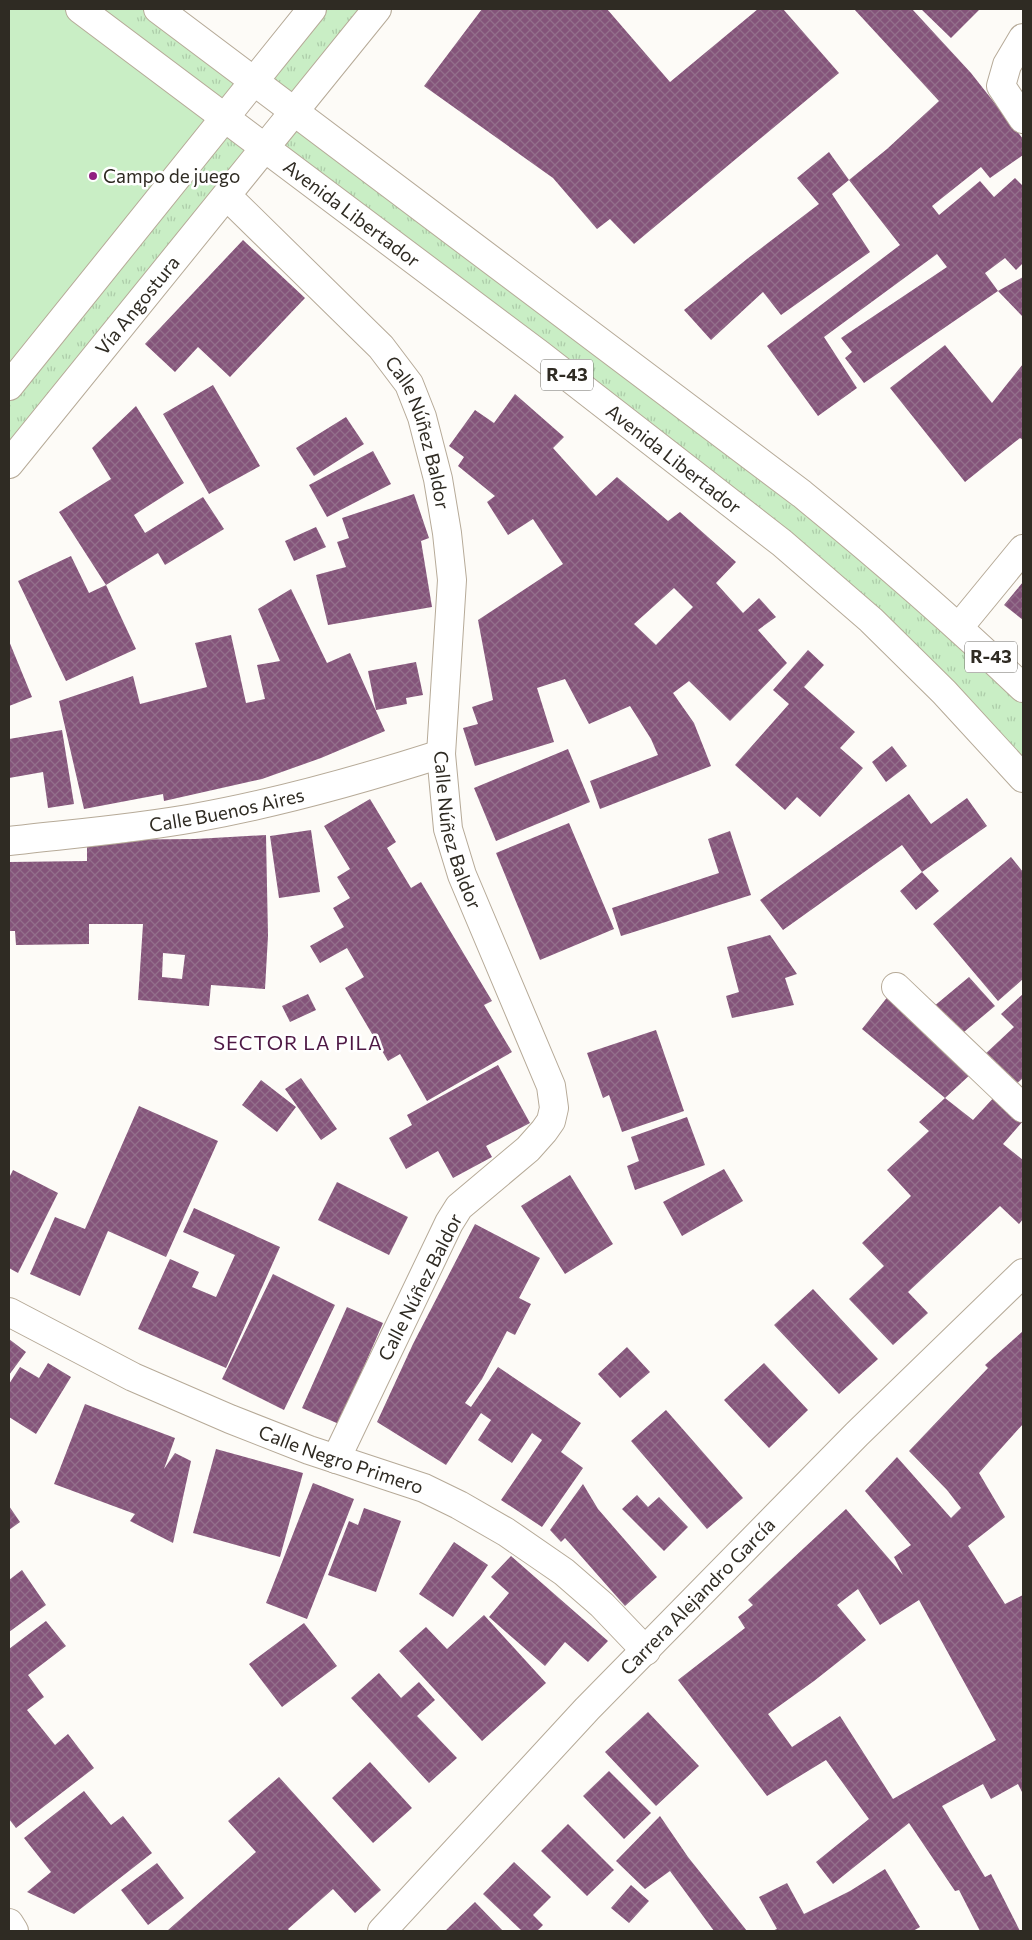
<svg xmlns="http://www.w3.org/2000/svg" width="1032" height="1940" font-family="Commissioner,sans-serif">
<defs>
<pattern id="grass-tufts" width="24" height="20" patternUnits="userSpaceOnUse" patternTransform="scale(1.25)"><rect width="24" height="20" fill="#c9eec5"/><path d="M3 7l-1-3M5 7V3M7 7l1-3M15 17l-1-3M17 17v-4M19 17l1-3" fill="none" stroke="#adcca9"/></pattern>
<pattern id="building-cross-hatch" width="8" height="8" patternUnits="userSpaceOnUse" patternTransform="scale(1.25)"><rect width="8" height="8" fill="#84547a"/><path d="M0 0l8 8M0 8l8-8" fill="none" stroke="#936f8b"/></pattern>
</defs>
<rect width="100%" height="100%" fill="#fdfbf7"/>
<!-- grass -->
<path fill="url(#grass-tufts)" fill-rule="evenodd" d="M80,9h78l96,72 58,-72h65l-82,103 243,184 485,392v90l-152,-158 -605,-472 -257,316v-78zM254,81l40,31 -29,36 -40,-31z"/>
<!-- green -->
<path fill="#c9eec5" d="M9,9h71l145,108 -216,269z"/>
<!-- building -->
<path fill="url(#building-cross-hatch)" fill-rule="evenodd" d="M482,9h125l63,73 88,-73h25l56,64 -205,171 -24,-25 -13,10 -44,-51 -129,-92z
M854,9h58l59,64 52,66v16l-33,23 -9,-11 -49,39 7,9 41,-34 14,16 21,-19 8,8v77l-7,7 -11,-12 -20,15 13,18 -134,92 -19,-25 7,-6 -11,-14 106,-71 -10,-13 -113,83 33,51 -39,28 -51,-70 133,-101 -51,-65 38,-31 52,-48z
M921,9h56l2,1 -28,28z
M829,152l20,28 -17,14 38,58 -89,63 -18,-23 -52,48 -27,-30 63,-51 72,-55 -22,-26z
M243,240l62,58 -75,79 -32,-30 -23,25 -30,-28z
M1023,277v40l-25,-26z
M945,345l47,58 31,-39v76l-3,-2 -55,44 -75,-94z
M213,385l47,81 -51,28 -46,-80z
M515,394l49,43 -11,11 43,48 21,-19 51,44 12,-9 56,50 -20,21 27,30 16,-15 17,19 -18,13 29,33 -57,58 -41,-40 -16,12 21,30 17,43 -111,43 -10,-28 68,-26 -7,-16 -21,-33 -41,18 -24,-45 -28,9 17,54 -79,24 -12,-38 15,-4 -6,-17 21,-7 -15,-80 85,-56 -30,-45 -25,16 -21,-33 8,-6 -37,-30 6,-9 -15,-11 26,-36 19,13zM674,588l19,19 -37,38 -22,-21z
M136,406l48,77 -50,32 11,18 58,-36 21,32 -59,36 -7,-12 -52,32 30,64 -70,32 -48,-100 53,-25 18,37 17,-8 -47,-73 52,-33 -19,-31z
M346,417l18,27 -50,32 -18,-28z
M373,451l18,33 -64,33 -18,-32z
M414,494l15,44 -8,3 11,66 -104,18 -12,-50 30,-8 -9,-25 12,-4 -7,-20z
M316,527l10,20 -32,14 -9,-20z
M1023,582v38l-19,-15z
M291,589l36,74 23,-10 35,78 -64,27 -59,21 -98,22 -1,-7 -79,15 -25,-108 74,-25 7,28 67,-17 -12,-44 36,-8 15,68 19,-4 -8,-34 23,-4 -22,-52z
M9,641l23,56 -23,9z
M808,650l16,15 -20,22 51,45 -15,16 23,20 -43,49 -23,-20 -12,13 -50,-45 54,-61 -16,-14z
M416,662l7,33 -17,3 1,6 -31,6 -8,-39z
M62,730l12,74 -26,4 -5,-36 -34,6v-39z
M892,746l15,20 -21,16 -14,-20z
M568,749l22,53 -94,39 -22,-53z
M909,794l22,30 36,-26 20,28 -65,46 17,19 -23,19 -16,-19 22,-19 -20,-27 -119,85 -23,-30z
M370,799l26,43 -9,6 24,40 10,-6 71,119 -8,4 28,47 -85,49 -27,-47 -12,7 -43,-73 19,-11 -17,-29 -27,15 -10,-17 34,-19 -11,-19 17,-10 -13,-21 13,-8 -26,-43z
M569,823l45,106 -74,31 -44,-107z
M311,830l9,62 -41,6 -9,-62z
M730,831l21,64 -130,41 -9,-28 107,-35 -11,-34z
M266,835l2,101 -3,53 -54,-4 -2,21 -71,-6 5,-76h-54v20l-73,1 -1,-14h-6v-69l78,-1v-21l108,-1zM163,953l22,2 -3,24 -20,-2z
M1011,857l12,15v107l-25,22 -65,-77z
M770,935l27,39 -12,4 9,27 -62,13 -6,-22 13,-4 -12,-45z
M969,977l26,29 -37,31 -25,-30z
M308,994l8,16 -26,12 -8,-16z
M1023,994v84l-10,9 -30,-31 31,-29 -13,-13z
M889,995l84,77 -28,26 -83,-69z
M656,1030l28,81 -62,21 -13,-37 -6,3 -16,-45z
M498,1065l32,58 -44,23 6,11 -39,21 -15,-27 -32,18 -17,-31 23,-13 -5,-10z
M301,1078l36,51 -16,11 -36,-51z
M261,1080l35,27 -19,25 -35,-27z
M997,1094l26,22v5l-20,23 20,16v59l-4,5 -19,-18 -92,86 20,21 -35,32 -44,-46 35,-33 -22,-23 49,-47 -24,-26 42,-39 -10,-9 26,-24 28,22z
M139,1106l79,35 -52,116 -58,-26 -28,65 -50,-22 25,-57 30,12z
M687,1117l18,48 -70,25 -8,-24 12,-5 -8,-24z
M724,1169l19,32 -61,35 -19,-34z
M13,1170l45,23 -40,80 -9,-5v-90z
M570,1175l43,69 -48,30 -44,-68z
M337,1182l71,35 -19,38 -71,-35z
M194,1208l86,39 -54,121 -88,-39 32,-70 29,13 -7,15 24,10 19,-42 -52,-23z
M475,1224l65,34 -21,40 12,6 -16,31 -8,-4 -25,48 -17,24 6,4 27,-40 83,56 -20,29 22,16 -41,59 -41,-27 41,-60 -10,-7 -20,30 -34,-23 13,-20 -10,-7 -35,52 -69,-43 36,-78z
M273,1274l62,31 -51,105 -62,-31z
M813,1289l65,70 -39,35 -65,-69z
M347,1307l36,16 -44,101 -37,-16z
M1023,1331v93l-44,49 26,44 -37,29 37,58 18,-9v199l-5,-10 -27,15 -8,-15 -41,22 43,71 6,-3 29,57h-40l-21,-41 -4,1 -46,-68 -76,61 -17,-22 53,-43 -43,-59 -59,36 -89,-116 67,-52 -7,-11 15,-12 -5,-5 98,-91 57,66 -9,-18 17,-12 -46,-54 32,-34 54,61 10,-10 -14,-18 -38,-39 79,-83 -3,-3zM858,1589l22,36 39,-25 77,140 -103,59 -53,-83 -48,31 -24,-33 46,-33 52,-41 -29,-35z
M9,1339l17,13 -17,23z
M627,1347l23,25 -30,26 -22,-24z
M48,1363l23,14 -35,57 -27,-17v-33l11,-17 19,11z
M764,1363l44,47 -39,38 -45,-48z
M85,1404l90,34 -11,31 11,-16 16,8 -18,82 -43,-22 5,-7 -81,-30z
M666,1410l77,88 -36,31 -76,-88z
M216,1449l87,24 -23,84 -87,-24z
M313,1483l41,16 -47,120 -41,-16z
M583,1484l15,25 59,68 -32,29 -60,-68 -4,4 -11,-12z
M637,1495l11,12 11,-10 29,30 -24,24 -42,-42z
M9,1506l11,16 -11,8z
M364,1508l37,13 -25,71 -48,-17 21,-54 9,4z
M454,1542l34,23 -35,52 -34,-23z
M511,1556l97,85 -20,21 -23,-20 -20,24 -56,-49 20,-24 -18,-16z
M22,1570l24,35 -37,27v-52z
M484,1615l62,68 -64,58 -83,-90 27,-24 21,22z
M46,1621l20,25 -38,29 16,22 -17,13 28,35 13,-11 26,34 -78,60 -7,-9v-170z
M304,1623l33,43 -55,41 -33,-43z
M379,1673l22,25 18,-16 16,18 -18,16 40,42 -28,25 -78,-85z
M648,1712l51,54 -43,40 -51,-54z
M370,1762l42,46 -39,35 -41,-45z
M609,1771l42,42 -27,26 -41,-43z
M279,1777l102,113 -26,23 -22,-24 -45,40 2,2h-123l89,-79 -28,-31z
M84,1791l27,34 12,-9 29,37 -78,61 -47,-22 24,-20 -27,-34z
M660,1816l28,41 59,74h-33l-44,-60 -25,18 -29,-28z
M568,1824l46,46 -27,26 -46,-45z
M514,1862l37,35 -18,18 10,10 -6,6h-15l-39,-37z
M157,1863l27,35 -36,27 -27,-35z
M885,1869l35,58 -7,4h-141l5,-2 -18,-32 28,-14 17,31 46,-23z
M631,1885l18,16 -20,22 -18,-15z
M475,1902l28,29h-58z"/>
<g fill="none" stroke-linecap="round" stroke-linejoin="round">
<defs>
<g id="minor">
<path d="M1023,38l-16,27 -6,21 22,33"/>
<path id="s1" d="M227,196l154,151 28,37 13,33 16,62 9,54 5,47 -11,174 7,75 14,46 89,211 3,22 -3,13 -7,10 -16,18 -69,58 -10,16 -113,236"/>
<path d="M9,386l303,-377"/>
<path id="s2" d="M9,464l368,-455"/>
<path d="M959,627l64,-78"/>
<path id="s3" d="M9,841c61,-7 124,-12 185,-23 84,-15 166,-38 247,-64"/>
<path d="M896,987l127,121"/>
<path id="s4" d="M9,1312l124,65 97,42 79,31 115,38 35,17 47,27 58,40 38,33 44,46"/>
<path d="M9,1923l5,8"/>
<path id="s5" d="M382,1931l205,-222 270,-275 166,-161"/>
</g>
<g id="primary">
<path id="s6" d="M80,9l459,345 243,189 89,77 73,72 79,86"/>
<path d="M158,9l644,485c76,62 150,126 221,194"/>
</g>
</defs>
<!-- minor casing -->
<use href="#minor" stroke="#b6aa98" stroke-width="30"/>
<!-- primary casing -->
<use href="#primary" stroke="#b6aa98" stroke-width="30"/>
<!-- minor -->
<use href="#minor" stroke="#fff" stroke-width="28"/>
<!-- primary -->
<use href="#primary" stroke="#fff" stroke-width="28"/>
</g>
<!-- markers -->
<circle fill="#911f80" stroke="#fff" stroke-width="2" cx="93" cy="176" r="5"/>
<g text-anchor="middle" stroke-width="5" stroke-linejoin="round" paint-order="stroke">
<!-- shield labels -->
<g fill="#fff" stroke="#6d6b65" stroke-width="1">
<rect x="541" y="359.5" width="52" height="31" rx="4"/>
<rect x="965" y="641.5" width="52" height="31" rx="4"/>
</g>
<g font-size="18" font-weight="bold" fill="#2f2b23">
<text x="567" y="381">R-43</text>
<text x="991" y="663">R-43</text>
</g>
<!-- poi labels -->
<g font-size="19" fill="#2f2b23" stroke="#fff" text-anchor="start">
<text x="103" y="183">Campo de juego</text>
</g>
<!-- street labels -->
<g font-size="19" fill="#2f2b23" stroke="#fff">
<text dy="7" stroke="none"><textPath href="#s6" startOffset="340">Avenida Libertador</textPath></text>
<text dy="7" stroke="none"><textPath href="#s2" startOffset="204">Vía Angostura</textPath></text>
<text dy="7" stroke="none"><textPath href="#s1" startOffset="311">Calle Núñez Baldor</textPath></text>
<text dy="7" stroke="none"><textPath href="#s6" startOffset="745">Avenida Libertador</textPath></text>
<text dy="7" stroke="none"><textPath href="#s3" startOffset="220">Calle Buenos Aires</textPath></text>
<text dy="7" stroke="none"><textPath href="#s1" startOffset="716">Calle Núñez Baldor</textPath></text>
<text transform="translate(420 1287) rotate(-63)" y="7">Calle Núñez Baldor</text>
<text dy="7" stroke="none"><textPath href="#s4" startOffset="364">Calle Negro Primero</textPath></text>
<text dy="7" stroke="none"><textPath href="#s5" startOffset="460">Carrera Alejandro García</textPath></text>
</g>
<!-- neighbourhood labels -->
<g font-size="20" letter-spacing="1" fill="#4e1844" stroke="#fff">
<text x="298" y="1050">SECTOR LA PILA</text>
</g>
</g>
<!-- border -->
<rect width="1032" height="1940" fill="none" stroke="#2f2b23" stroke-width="20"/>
</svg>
